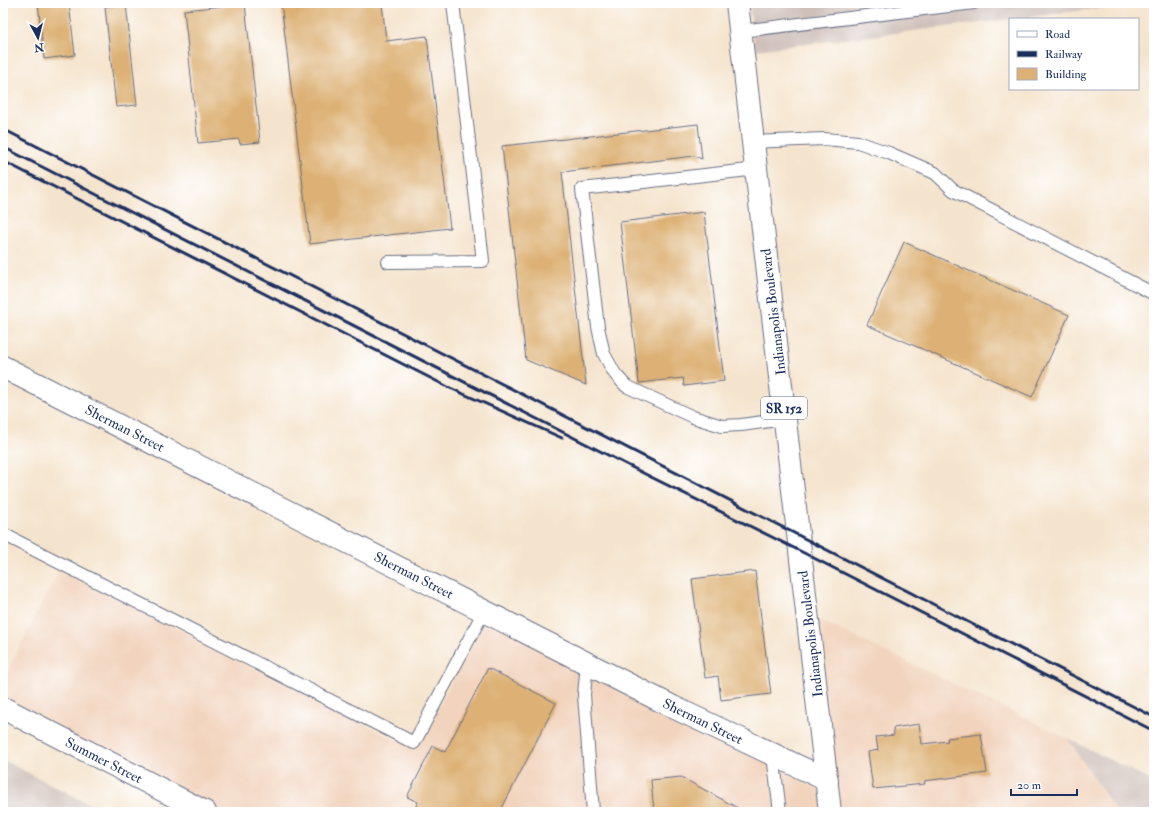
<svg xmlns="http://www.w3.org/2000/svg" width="1157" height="815" font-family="'IM FELL Double Pica',serif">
<rect width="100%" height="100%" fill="#fff"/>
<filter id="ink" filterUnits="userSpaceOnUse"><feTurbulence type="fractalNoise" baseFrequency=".025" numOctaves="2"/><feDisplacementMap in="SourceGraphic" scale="8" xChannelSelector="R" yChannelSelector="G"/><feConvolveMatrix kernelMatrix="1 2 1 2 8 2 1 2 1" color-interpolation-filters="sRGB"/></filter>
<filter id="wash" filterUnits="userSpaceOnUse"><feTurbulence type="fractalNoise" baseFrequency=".012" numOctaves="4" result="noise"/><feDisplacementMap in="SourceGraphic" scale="16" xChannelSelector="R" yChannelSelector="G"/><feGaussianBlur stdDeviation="0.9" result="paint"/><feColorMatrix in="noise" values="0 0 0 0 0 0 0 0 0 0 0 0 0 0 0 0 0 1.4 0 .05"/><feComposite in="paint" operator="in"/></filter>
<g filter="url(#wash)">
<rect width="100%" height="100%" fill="#f5e4cd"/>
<!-- built -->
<path fill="#f2d4be" d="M60,568l355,182 71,-131 337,165 3,28h-609l-214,-109v-23z
M811,616l256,122 50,74h-282z"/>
<!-- industrial -->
<path fill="#cfc0ba" d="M749,3h395l-389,47z
M1067,738l87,44v30h-37z
M3,760l102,52h-102z"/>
<g id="blocks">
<!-- building -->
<path fill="#ddb175" d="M38,3h31l6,52 -31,4z
M281,3h101l4,38 41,-5 23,192 -140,16z
M126,4l11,101 -21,2 -11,-100z
M245,4l15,138 -20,2 -1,-5 -41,4 -14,-133z
M698,124l4,35 -8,-3 -132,16 24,213 -60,-25 -24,-214z
M704,212l20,169 -40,5 -1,-8 -44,5 -19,-161z
M904,242l165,73 -37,82 -165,-72z
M755,571l16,123 -50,6 -3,-24 -13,2 -13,-99z
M488,668l68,35 -56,109h-87l5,-10 -11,-5 26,-51 12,6z
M919,724l3,20 26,-3 -1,-3 34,-4 6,39 -63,8 1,3 -52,5 -5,-37 10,-2 -2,-13 18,-2 -1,-7z
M681,777l64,35h-91l-3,-32z"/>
</g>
</g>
<g filter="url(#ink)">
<use href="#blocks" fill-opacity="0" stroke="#676e85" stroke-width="1"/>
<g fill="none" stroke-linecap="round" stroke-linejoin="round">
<defs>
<path id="lane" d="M741,31l233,-28
M753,142l71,-3 34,3 31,11 46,20 18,17 201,104
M757,169l-175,20 16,138 6,27 11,20 11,12 67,31 29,9 19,-1 44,-6
M388,262l95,-1 -30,-258
M3,534l411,209 70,-132
M587,663l-3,32 9,117
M773,755l7,57"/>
<path id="street" d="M3,367l670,340 154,73"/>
<path id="secondary" d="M3,708l202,104"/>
<path id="primary" d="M737,3l93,809"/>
</defs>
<!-- lane casing -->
<use href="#lane" stroke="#676e85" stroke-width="14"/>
<!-- street casing -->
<use href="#street" stroke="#676e85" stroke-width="24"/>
<!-- secondary casing -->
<use href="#secondary" stroke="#676e85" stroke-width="24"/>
<!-- primary casing -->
<use href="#primary" stroke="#676e85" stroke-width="24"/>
<!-- lane -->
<use href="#lane" stroke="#fff" stroke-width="12"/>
<!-- street -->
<use href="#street" stroke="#fff" stroke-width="22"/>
<!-- secondary -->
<use href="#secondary" stroke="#fff" stroke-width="22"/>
<!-- primary -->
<use href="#primary" stroke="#fff" stroke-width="22"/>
<!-- rail -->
<path stroke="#1b2f5e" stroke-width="3" d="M3,129l1151,588
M3,147l648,330 149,74 354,180
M3,161l445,226 114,51"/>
</g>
</g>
<g text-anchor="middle" stroke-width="4" stroke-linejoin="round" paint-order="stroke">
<!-- shield labels -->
<rect fill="#fff" stroke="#5f6d8e" stroke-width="1" x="761" y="397" width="46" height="22" rx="3"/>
<g font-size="13" font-weight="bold" fill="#1b2f5e">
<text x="784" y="413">SR 152</text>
</g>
<!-- street labels -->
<g font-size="14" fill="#1b2f5e" stroke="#fff">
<text transform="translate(773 312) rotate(-97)" y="5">Indianapolis Boulevard</text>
<text transform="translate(125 428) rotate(27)" y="5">Sherman Street</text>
<text transform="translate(414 575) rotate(27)" y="5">Sherman Street</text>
<text transform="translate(810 634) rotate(-97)" y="5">Indianapolis Boulevard</text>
<text transform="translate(703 721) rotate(26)" y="5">Sherman Street</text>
<text transform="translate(104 760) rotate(27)" y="5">Summer Street</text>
</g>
</g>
<!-- margin -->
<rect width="1157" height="815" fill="none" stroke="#fff" stroke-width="16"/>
<!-- legend -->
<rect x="1009" y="18" width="130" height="72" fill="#ffffff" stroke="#a4acbf"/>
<rect x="1017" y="31" width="20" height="6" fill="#ffffff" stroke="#a4acbf"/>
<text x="1045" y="38" font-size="12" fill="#1b2f5e">Road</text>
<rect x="1017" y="51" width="20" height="6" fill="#1b2f5e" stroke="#a4acbf"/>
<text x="1045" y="58" font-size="12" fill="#1b2f5e">Railway</text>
<rect x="1017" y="68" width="20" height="12" fill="#ddb175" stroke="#a4acbf"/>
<text x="1045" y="78" font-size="12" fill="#1b2f5e">Building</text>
<!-- north arrow -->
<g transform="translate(38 38) rotate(173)" stroke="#ffffff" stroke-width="3" paint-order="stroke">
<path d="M0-3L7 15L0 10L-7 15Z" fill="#1b2f5e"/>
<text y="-6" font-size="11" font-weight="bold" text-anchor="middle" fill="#1b2f5e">N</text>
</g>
<!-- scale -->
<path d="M1011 789v6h66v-6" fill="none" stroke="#1b2f5e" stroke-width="2"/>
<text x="1017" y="789" font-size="12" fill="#1b2f5e" stroke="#ffffff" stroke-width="3" paint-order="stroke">20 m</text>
</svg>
